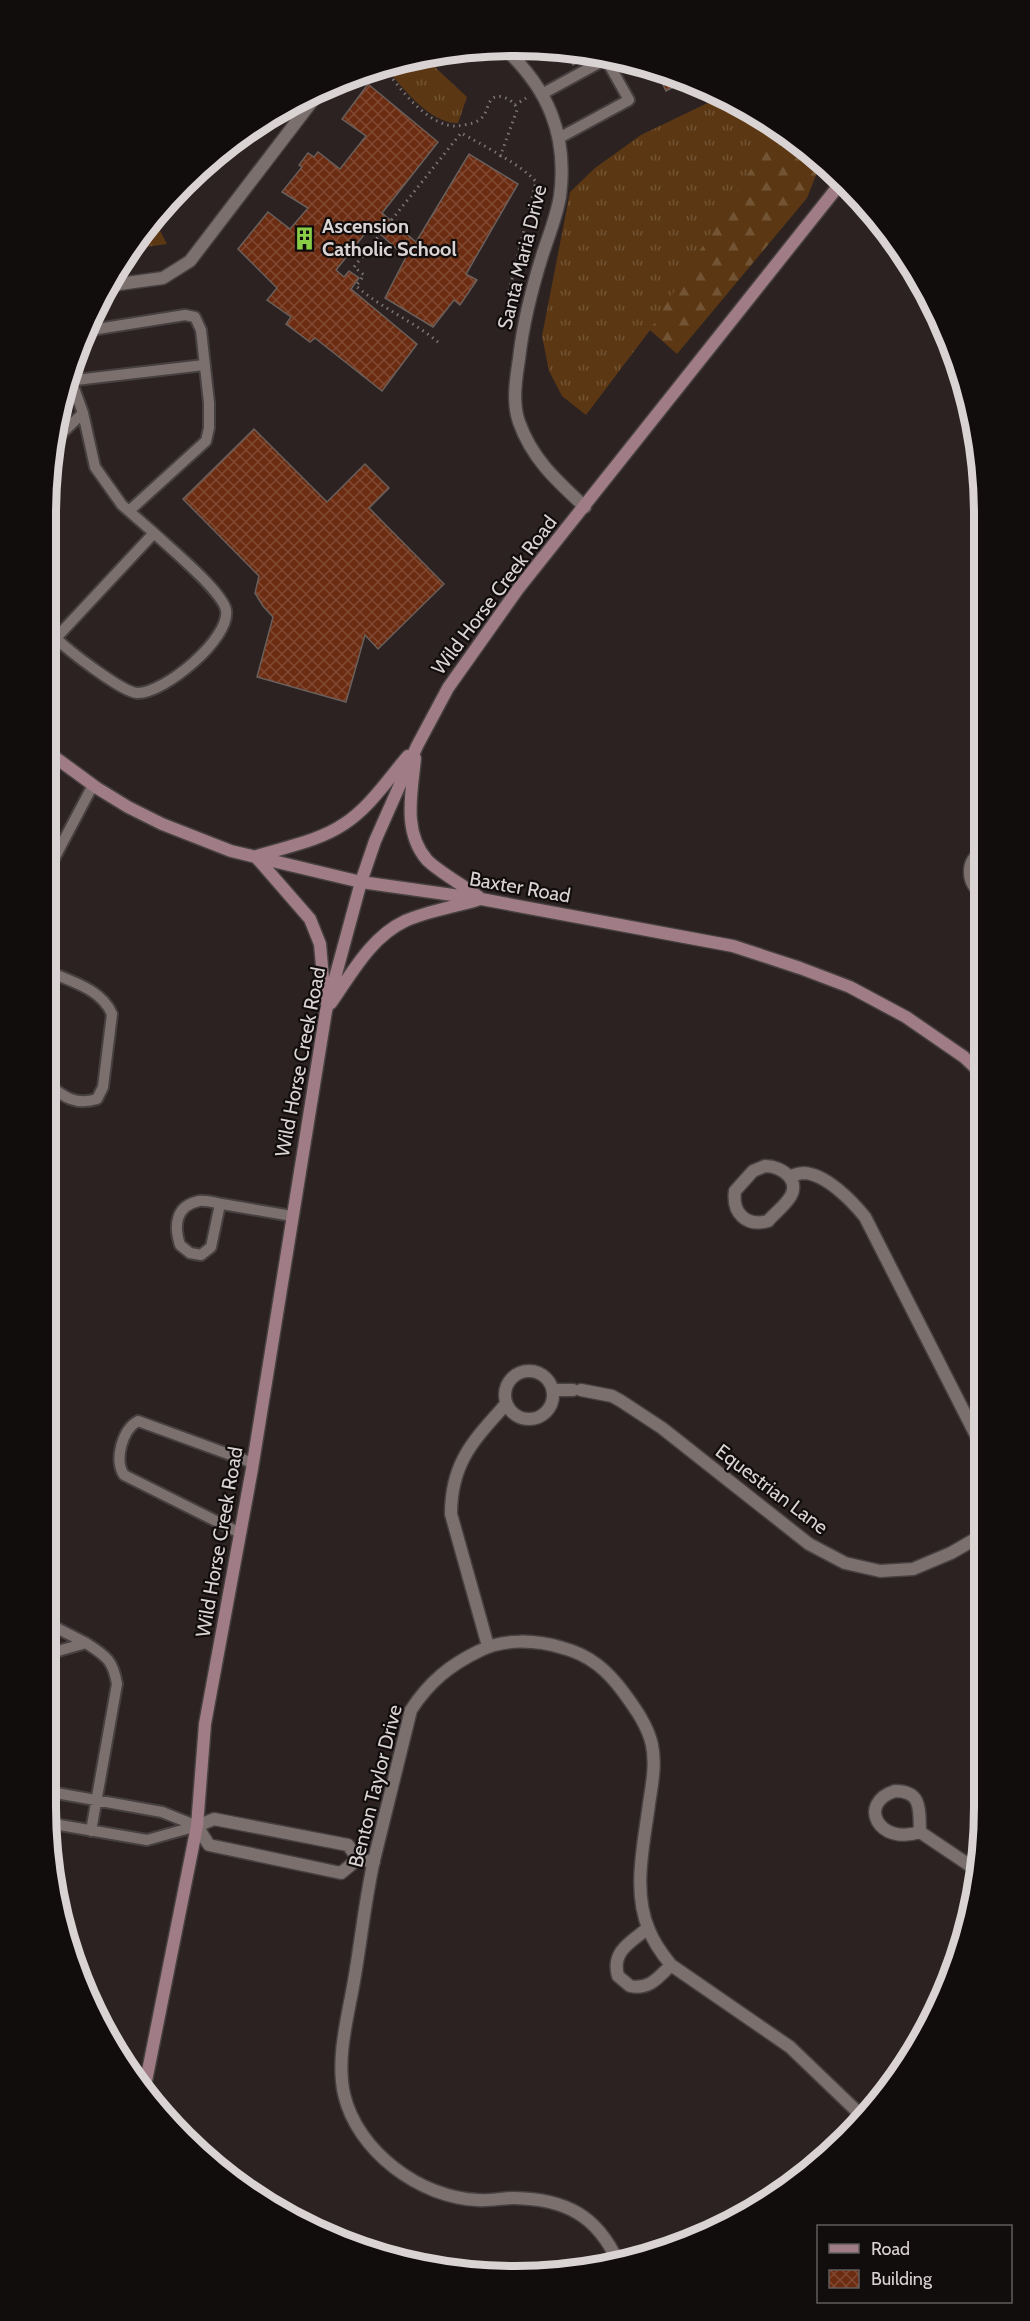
<svg xmlns="http://www.w3.org/2000/svg" width="1030" height="2321" font-family="Cabin,sans-serif">
<defs>
<pattern id="grass-tufts" width="24" height="20" patternUnits="userSpaceOnUse" patternTransform="scale(1.5)"><rect width="24" height="20" fill="#5b3813"/><path d="M3 7l-1-3M5 7V3M7 7l1-3M15 17l-1-3M17 17v-4M19 17l1-3" fill="none" stroke="#725434"/></pattern>
<pattern id="forest-firs" width="22" height="20" patternUnits="userSpaceOnUse" patternTransform="scale(1.5)"><rect width="22" height="20" fill="#5b3813"/><path d="M5 1l3.5 6h-7zM16 11l3.5 6h-7z" fill="#725434"/></pattern>
<pattern id="building-cross-hatch" width="8" height="8" patternUnits="userSpaceOnUse" patternTransform="scale(1.5)"><rect width="8" height="8" fill="#6c2c11"/><path d="M0 0l8 8M0 8l8-8" fill="none" stroke="#804a33"/></pattern>
</defs>
<rect width="100%" height="100%" fill="#2c2222"/>
<!-- grass -->
<path fill="url(#grass-tufts)" d="M423,56l44,41 -9,26c-27,1 -55,-34 -70,-53l9,-10z
M720,97l58,29 -103,171 -89,118 -24,-19 -13,-25 -7,-35 28,-144 25,-24 46,-33z
M153,217l14,27 -36,5z"/>
<!-- forest -->
<path fill="url(#forest-firs)" d="M778,126l42,39 -13,33 -130,156 -27,-24z"/>
<!-- building -->
<path fill="url(#building-cross-hatch)" stroke="#695f5b" stroke-width="1.5" d="M564,49h13l18,4 -22,12z
M647,66l19,4 21,10 -21,11 -7,-15 -5,2z
M368,84l70,58 -56,71 34,29 53,-88 49,30 -52,90 11,6 -17,25 -6,-5 -21,27 -48,-29 21,-41 -35,-31 -35,44 8,7 5,-6 10,7 -8,11 66,55 -35,47 -67,-53 -5,4 -24,-18 5,-7 -24,-17 10,-12 -39,-39 30,-37 22,17 18,-21 -26,-16 20,-25 -3,-2 9,-12 6,4 4,-5 22,17 26,-33 -24,-17z
M254,429l73,73 38,-38 24,24 -20,20 75,76 -66,65 -13,-14 -19,67 -89,-25 16,-60 -10,-11 -8,-13 4,-17 -76,-77z"/>
<g fill="none" stroke-linecap="round" stroke-linejoin="round">
<defs>
<path id="lane" d="M542,94l64,-35 23,41 -70,38
M284,108l14,12
M85,331l100,-16 10,2 6,13 8,73v25l-3,13 -77,70
M67,381l137,-16
M83,413l12,54 27,38 32,28
M58,437l25,-24 -12,-33 -1,-13
M45,648l11,-10 98,-105c16,15 68,58 72,77 5,28 -62,84 -89,83 -15,-1 -68,-42 -80,-54 -5,-5 -8,-13 -12,-19
M45,876l48,-91
M45,1082c18,14 29,24 52,17l6,-12 9,-73c-11,-26 -43,-33 -67,-44
M220,1204l-9,43 -10,8 -11,-2 -10,-8c-6,-19 -5,-39 19,-44 7,-1 17,2 23,3 24,4 47,8 70,12
M240,1533l-116,-58c-10,-15 -2,-45 14,-54l115,42
M45,1622l41,21
M45,1659l13,-8 28,-8c20,13 27,17 31,41l-26,147
M45,1791l117,21 35,14
M48,1823l99,17 50,-14"/>
<path id="street" d="M503,47c45,41 65,88 57,149 -3,19 -11,39 -17,57 -11,35 -20,69 -24,106 -3,20 -7,43 0,63 13,37 38,59 66,85
M105,286l58,-8 27,-17 133,-174
M982,852c-17,10 -15,31 0,42
M765,1166c18,0 38,16 23,34 -6,8 -14,14 -20,21 -22,6 -36,-8 -33,-30l18,-20z
M790,1176c4,-1 10,-3 14,-3 22,1 48,28 61,44l119,234
M505 1395a24 24 0 1 1 48 0a24 24 0 1 1-48 0Z
M553,1390h20
M581,1390l31,6 9,5 41,27 147,116 36,19 35,8 33,-2 38,-16 33,-19
M488,1646l-37,-132c0,-52 23,-74 55,-110
M895,1791c28,0 24,20 25,41 -42,14 -63,-29 -25,-41z
M920,1832l55,37
M358,1859l-17,14 -132,-28 -12,-19 17,-7 134,26 10,14 16,3
M648,1928c-17,14 -37,23 -30,48l12,10c19,4 28,-8 41,-21
M618,2262c-21,-47 -53,-63 -104,-64 -12,0 -24,3 -36,2 -58,-2 -121,-49 -134,-106 -8,-36 4,-78 10,-113 7,-40 11,-81 20,-121 12,-50 25,-100 37,-150 18,-28 39,-45 68,-59 25,-13 58,-11 84,-3 27,7 45,23 61,45 11,15 24,33 28,52 4,20 0,39 -3,59 -5,40 -17,87 0,126 5,13 13,24 22,35l119,82 75,72"/>
<path id="secondary" d="M45,750l52,38 31,19 34,17 69,27 130,31 120,17 252,47 67,22 50,19 56,30 58,40 19,18
M415,758c-3,34 -13,73 12,102 12,12 39,27 53,38
M257,856c28,-9 62,-15 87,-32 26,-17 44,-45 64,-68
M256,857l54,62 10,25 5,56
M331,1003c21,-30 40,-66 74,-82 22,-10 49,-14 72,-21
M144,2091l53,-265 8,-102 47,-255 74,-458 35,-129 14,-41 42,-95 31,-58 70,-99 322,-405"/>
</defs>
<!-- lane casing -->
<use href="#lane" stroke="#474040" stroke-width="14"/>
<!-- street casing -->
<use href="#street" stroke="#474040" stroke-width="15"/>
<!-- secondary casing -->
<use href="#secondary" stroke="#474040" stroke-width="15"/>
<!-- path -->
<path stroke="#7c7474" stroke-width="3" stroke-dasharray="1.5 4.5" stroke-linecap="butt" d="M382,65c16,21 45,62 75,61 7,-1 16,-2 22,-6 8,-5 7,-13 12,-20 6,-8 20,-1 24,5l11,-7
M500,157l17,-47 -2,-5
M438,342c-25,-21 -57,-34 -82,-56l8,-11 -10,-8 107,-134c18,10 64,34 75,49l-27,109"/>
<!-- lane -->
<use href="#lane" stroke="#7c706f" stroke-width="10"/>
<!-- street -->
<use href="#street" stroke="#7c706f" stroke-width="12"/>
<!-- secondary -->
<use href="#secondary" stroke="#a07c86" stroke-width="12"/>
</g>
<!-- icons -->
<defs>
<symbol id="building-bare" viewBox="-9 -9 18 18"><path d="M-4-6H4V6H1V3H-1V6H-4ZM-2.5-4.3h1.7v1.8h-1.7ZM.8-4.3h1.7v1.8H.8ZM-2.5-1h1.7V.8h-1.7ZM.8-1h1.7V.8H.8Z" fill="#8ace47" stroke="#120d0d" stroke-width="2.5" paint-order="stroke"/></symbol>
</defs>
<g fill-rule="evenodd">
<use href="#building-bare" x="288" y="222" width="33" height="33"/>
</g>
<g text-anchor="middle" stroke-width="4.5" stroke-linejoin="round" paint-order="stroke">
<!-- poi labels -->
<g font-size="20" font-weight="bold" fill="#dad3d3" stroke="#120d0d" text-anchor="start">
<text x="322" y="233">Ascension<tspan x="322" dy="23">Catholic School</tspan></text>
</g>
<!-- street labels -->
<g font-size="20" fill="#dad3d3" stroke="#120d0d">
<text transform="translate(522 257) rotate(-76)" y="7">Santa Maria Drive</text>
<text transform="translate(494 595) rotate(-53)" y="7">Wild Horse Creek Road</text>
<text transform="translate(520 887) rotate(10)" y="7">Baxter Road</text>
<text transform="translate(300 1062) rotate(-79)" y="7">Wild Horse Creek Road</text>
<text transform="translate(772 1489) rotate(37)" y="7">Equestrian Lane</text>
<text transform="translate(219 1542) rotate(-80)" y="7">Wild Horse Creek Road</text>
<text transform="translate(375 1786) rotate(-76)" y="7">Benton Taylor Drive</text>
</g>
</g>
<!-- crop -->
<path d="M0 0H1030V2321H0ZM515 56H515A459 459 0 0 1 974 515V1807A459 459 0 0 1 515 2266H515A459 459 0 0 1 56 1807V515A459 459 0 0 1 515 56Z" fill="#120d0d" fill-rule="evenodd"/>
<path fill="none" stroke="#dad3d3" stroke-width="8" d="M515 56H515A459 459 0 0 1 974 515V1807A459 459 0 0 1 515 2266H515A459 459 0 0 1 56 1807V515A459 459 0 0 1 515 56Z"/>
<!-- legend -->
<rect x="817" y="2225" width="195" height="78" fill="#120d0d" stroke="#625c5c" stroke-width="1.5"/>
<rect x="829" y="2244" width="30" height="9" fill="#a07c86" stroke="#625c5c" stroke-width="1.5"/>
<text x="871" y="2255" font-size="18" fill="#dad3d3">Road</text>
<rect x="829" y="2270" width="30" height="18" fill="url(#building-cross-hatch)" stroke="#625c5c" stroke-width="1.5"/>
<text x="871" y="2285" font-size="18" fill="#dad3d3">Building</text>
</svg>
